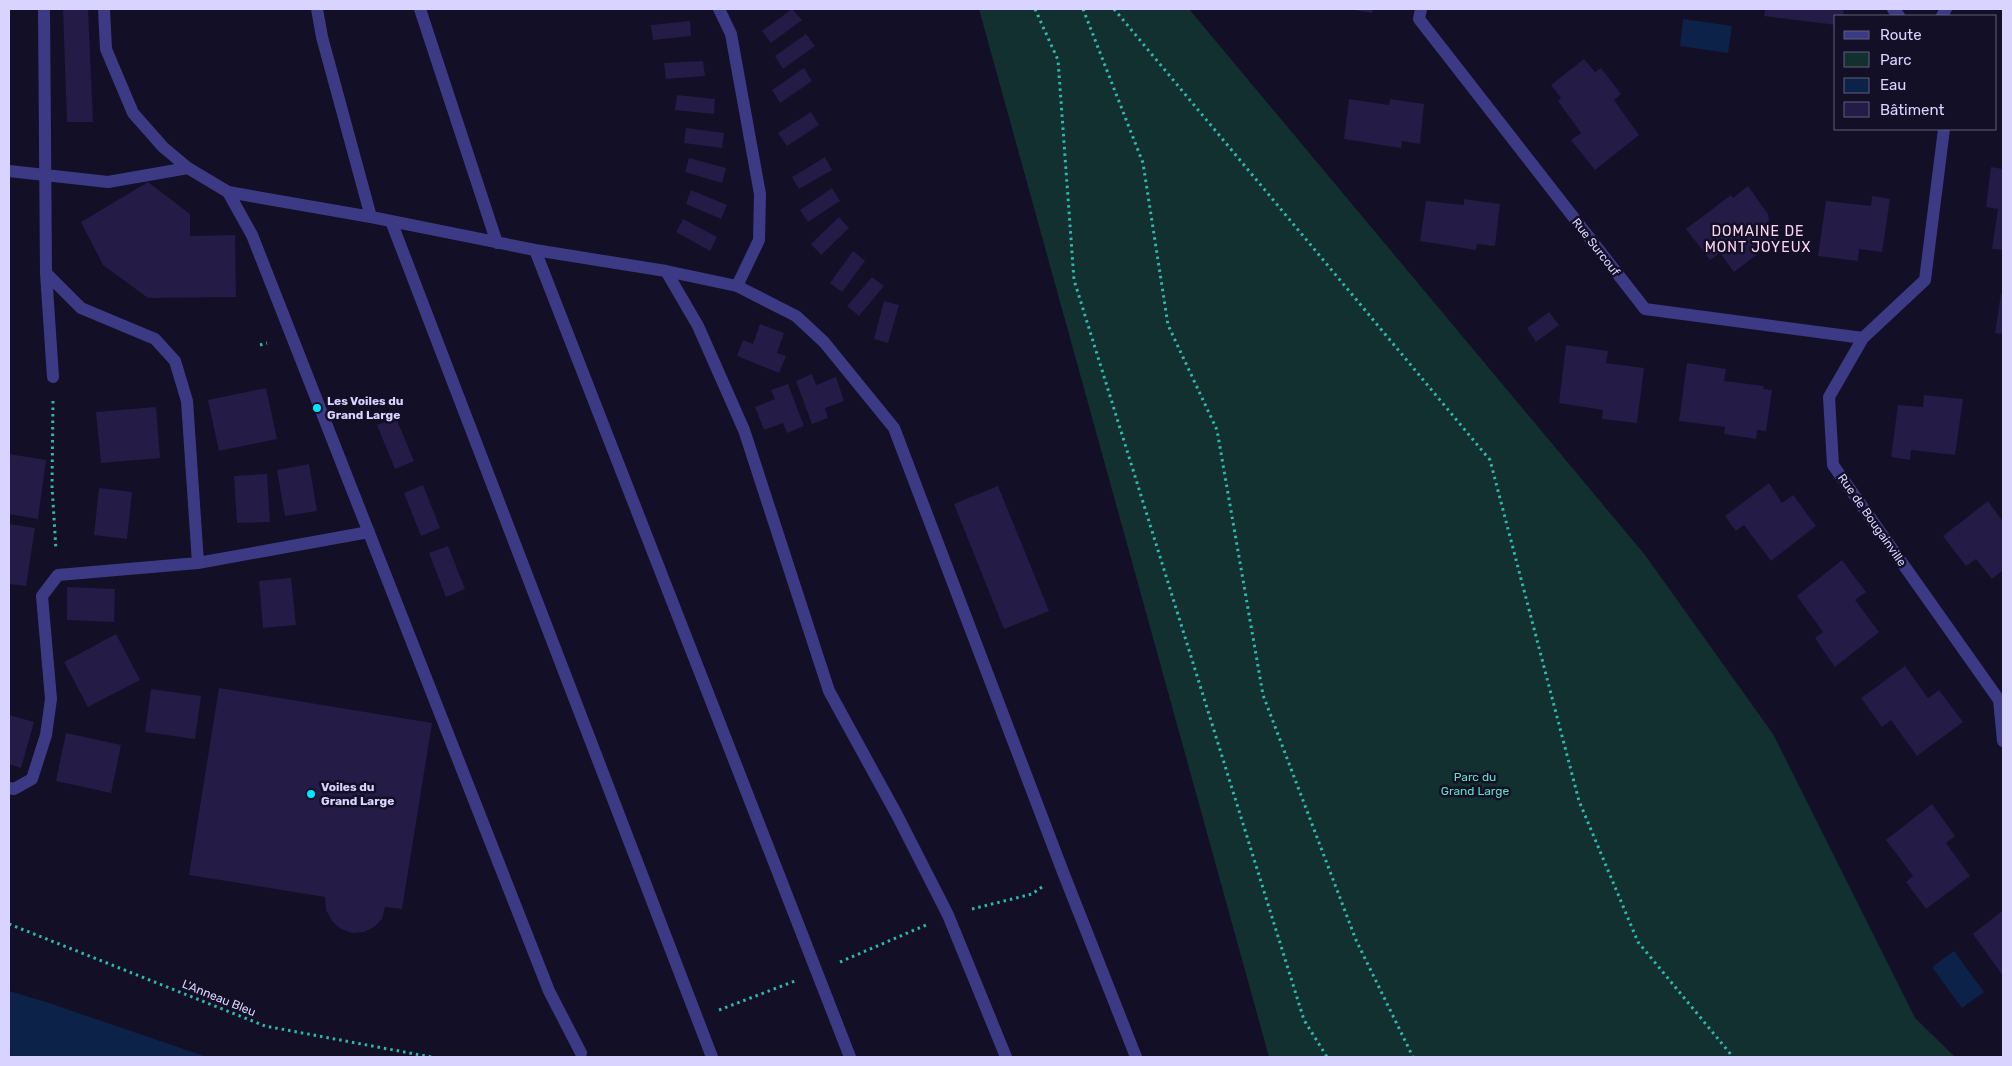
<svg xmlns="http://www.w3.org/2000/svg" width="2012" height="1066" font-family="Rubik,sans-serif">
<rect width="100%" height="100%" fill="#130f26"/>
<!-- green -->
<path fill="#12302f" d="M979,9h210l456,546 128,179 142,284 40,39h-686z"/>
<!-- water -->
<path fill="#0c2248" d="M1683,19l49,7 -4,27 -48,-7z
M1954,951l30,41 -22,16 -30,-41z
M9,991l37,11 161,55h-198z"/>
<!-- building -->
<path fill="#241b47" d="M63,9h25l5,113h-26z
M792,9l10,11 -31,23 -9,-12z
M1348,9h25l-1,4z
M1765,9h79l-1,7h-7v9l-72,-9z
M690,21l1,15 -38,4 -2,-15z
M806,34l9,12 -32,23 -8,-13z
M1584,59l11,13 6,-4 20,26 -7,6 25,35 -44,35 -24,-30 10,-7 -23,-32 3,-3 -10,-13z
M703,61l2,15 -39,3 -2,-16z
M804,68l8,13 -32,22 -8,-13z
M677,95l38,4 -1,15 -39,-4z
M1349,99l40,6 1,-6 34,5 -4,40 -18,-3 -1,7 -57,-9z
M811,112l8,13 -32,21 -9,-13z
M686,128l38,5 -2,15 -38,-5z
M825,157l7,13 -33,19 -7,-12z
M689,158l37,10 -4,15 -37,-11z
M1991,167l12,2v81l-11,-1 6,-40 -12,-2z
M148,182l42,32v22l45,-1 1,62 -88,1 -45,-33 -22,-43z
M1748,186l20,28 1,7 -4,3 12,15 -43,33 -14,-19 -10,7 -24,-31 45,-34 2,3z
M832,188l8,13 -32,21 -8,-12z
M691,190l36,15 -6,14 -35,-15z
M1872,196l18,3 -8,53 -23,-3 -1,12 -40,-5 8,-55 45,5z
M1464,199l36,5 -5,42 -18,-2 -1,6 -56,-9 6,-40 38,4z
M839,217l10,11 -28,27 -10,-11z
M683,219l34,18 -7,14 -34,-19z
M853,251l12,10 -23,31 -12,-9z
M872,277l12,9 -25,30 -12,-10z
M2001,294h2v40l-8,-1z
M884,301l15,4 -11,38 -14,-4z
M1549,312l10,13 -23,17 -9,-14z
M760,324l24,9 -7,20 9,3 -7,17 -42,-17 6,-16 10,4z
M1566,345l42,6 -2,12 38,5 -7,55 -35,-4 1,-9 -44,-7z
M1687,363l39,6 -2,12 40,5 -1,3 9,1 -6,41 -9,-1 -1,9 -32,-5 1,-7 -46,-6z
M812,374l4,11 20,-8 8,24 -19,7 3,10 -16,6 -16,-43z
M788,384l16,42 -17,7 -4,-10 -19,7 -9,-23 20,-8 -4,-9z
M266,388l11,51 -58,12 -11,-51z
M1924,395l39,4 -8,56 -44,-5 -1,10 -19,-3 7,-52 25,2z
M156,407l4,51 -59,5 -5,-51z
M396,418l18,43 -19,8 -18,-44z
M9,454l37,6 -8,59 -29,-5z
M309,464l8,47 -32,5 -8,-46z
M267,474l3,48 -33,1 -3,-47z
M1769,483l13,20 11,-8 23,31 -45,35 -27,-36 -8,6 -11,-15z
M423,485l17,43 -19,8 -17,-43z
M998,486l51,125 -45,18 -50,-125z
M99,488l33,4 -5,47 -33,-4z
M1988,501l15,21v48l-11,9 -16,-20 -10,7 -23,-30z
M9,524l26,4 -9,58 -17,-2z
M448,546l17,43 -19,8 -17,-44z
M1842,560l24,32 -11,8 24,32 -44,35 -20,-29 8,-6 -26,-36z
M291,578l5,47 -33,3 -4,-47z
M67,587l48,2 -1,33 -47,-2z
M116,634l24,46 -52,27 -24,-45z
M1905,666l23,32 11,-8 24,32 -46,34 -26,-36 -9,7 -21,-29z
M219,688l213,35 -30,186 -17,-2 -3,12 -8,8 -10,5 -12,1 -11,-4 -9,-8 -6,-11 -1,-13 -136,-22z
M151,689l50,7 -6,43 -50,-7z
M9,715l25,7 -13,46 -12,-4z
M66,733l55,12 -10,48 -55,-12z
M1932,804l23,32 -9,7 24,33 -44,33 -20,-27 7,-6 -27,-36z
M2002,911l1,1v64l-30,-42z"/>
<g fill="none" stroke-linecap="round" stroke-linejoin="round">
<!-- path -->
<path stroke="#2fb8b0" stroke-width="3" stroke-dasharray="2.5 4" stroke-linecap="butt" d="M1035,9l23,51 16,220 230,740 23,37
M1083,9l60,154 25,162 49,105 46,265 93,245 57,117
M1114,9l376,451 89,341 59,141 95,115
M260,345l7,-2
M53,401l-1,85 4,64
M972,909l60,-15 10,-7
M9,924l256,102 166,31
M840,962l86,-37
M719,1010l76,-29"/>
<!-- service -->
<path stroke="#3d3a85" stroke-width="12" d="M104,9l2,40 27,64 30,34 25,21 40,24 143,25 164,33 131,21 71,15 59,30 28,26 70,86 169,444 73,185
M317,9l5,28 49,180
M420,9l77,234
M719,9l12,25 29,160 -1,46 -22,46
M9,171l99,11 80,-14
M228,192l24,43 297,756 32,62
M391,221l321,836
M535,250l315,807
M666,271l32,55 46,104 85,261 68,124 51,100 58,142
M46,273l7,104
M198,563l171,-31
M9,788l5,1 18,-10 14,-44 5,-36 -9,-103 16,-21 140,-12 -11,-162 -12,-40 -20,-22 -74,-31 -35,-35 -2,-264"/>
<!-- minor -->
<path stroke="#3d3a85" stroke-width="12" d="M1421,9l-2,10 226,290 218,29
M1893,9l6,7
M1942,16l4,-7
M1944,129l-19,151 -62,58 -34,59 4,68 166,235 4,41"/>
</g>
<!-- markers -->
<g fill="#00e5ff" stroke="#130f26" stroke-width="2">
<circle cx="317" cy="408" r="5"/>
<circle cx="311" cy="794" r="5"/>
</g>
<g text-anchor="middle" stroke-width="5" stroke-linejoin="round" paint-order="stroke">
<!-- street labels -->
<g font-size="12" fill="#d9d4ff" stroke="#130f26">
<text transform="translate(1596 247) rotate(52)" y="4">Rue Surcouf</text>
<text transform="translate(1872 520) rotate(55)" y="4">Rue de Bougainville</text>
<text transform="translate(219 998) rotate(22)" y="4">L'Anneau Bleu</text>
</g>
<!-- poi labels -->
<g font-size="12" font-weight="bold" fill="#d9d4ff" stroke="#130f26" text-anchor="start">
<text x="327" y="405">Les Voiles du<tspan x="327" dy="14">Grand Large</tspan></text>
<text x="321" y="791">Voiles du<tspan x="321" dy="14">Grand Large</tspan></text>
</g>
<!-- park labels -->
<g font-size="12" fill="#5fe0c0" stroke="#130f26">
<text x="1475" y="781">Parc du<tspan x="1475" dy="14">Grand Large</tspan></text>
</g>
<!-- neighbourhood labels -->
<g font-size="14" letter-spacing="1" fill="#ffd6f0" stroke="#130f26">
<text x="1758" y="236">DOMAINE DE<tspan x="1758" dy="16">MONT JOYEUX</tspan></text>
</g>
</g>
<!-- border -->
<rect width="2012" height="1066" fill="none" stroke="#d9d4ff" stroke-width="20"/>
<!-- legend -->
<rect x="1834" y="15" width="162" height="115" fill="#130f26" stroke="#625e7d"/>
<rect x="1844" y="31" width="25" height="8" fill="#3d3a85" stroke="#625e7d"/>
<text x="1880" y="40" font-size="15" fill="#d9d4ff">Route</text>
<rect x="1844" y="52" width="25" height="15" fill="#12302f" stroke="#625e7d"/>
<text x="1880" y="65" font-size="15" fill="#d9d4ff">Parc</text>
<rect x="1844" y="78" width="25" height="15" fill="#0c2248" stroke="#625e7d"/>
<text x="1880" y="90" font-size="15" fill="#d9d4ff">Eau</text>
<rect x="1844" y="102" width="25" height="15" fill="#241b47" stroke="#625e7d"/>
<text x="1880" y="115" font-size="15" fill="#d9d4ff">Bâtiment</text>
</svg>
